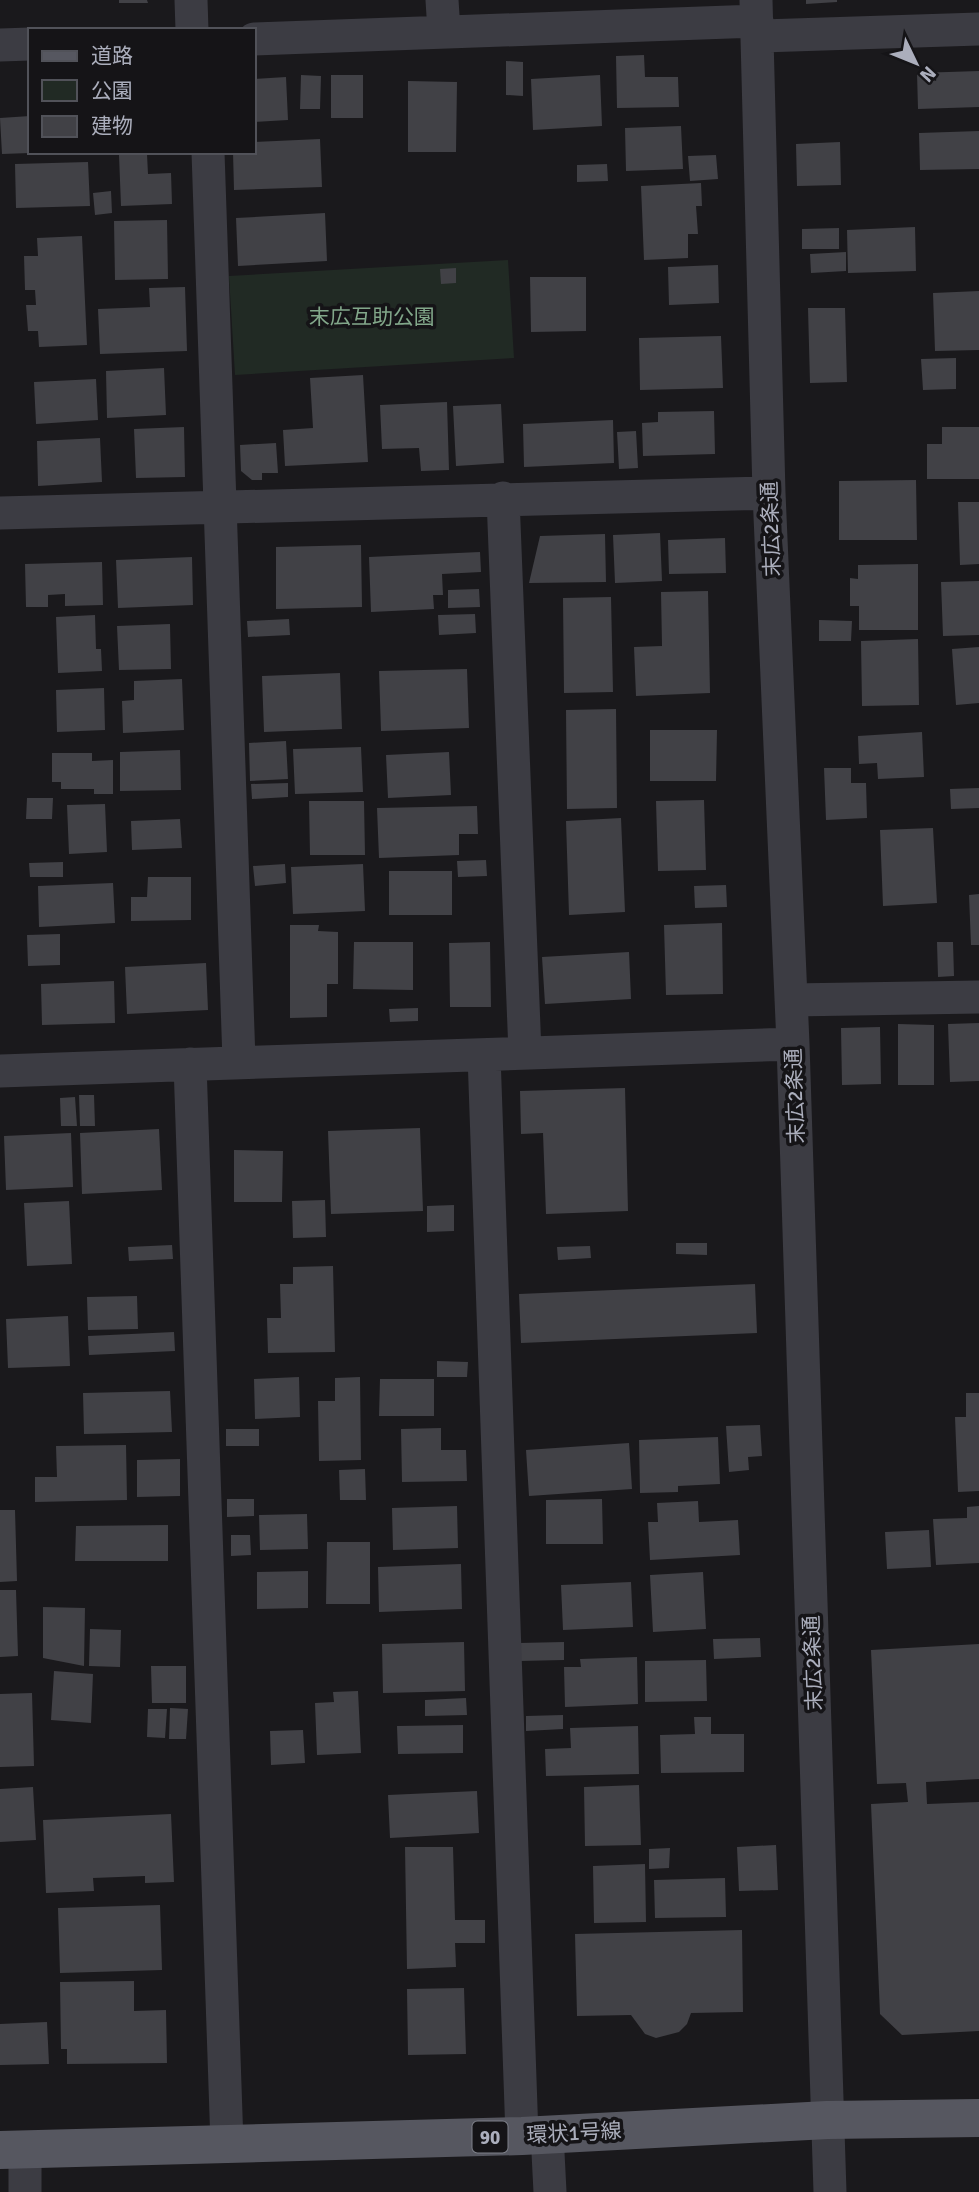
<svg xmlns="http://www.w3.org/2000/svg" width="979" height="2192" font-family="Signika,'Noto Sans JP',sans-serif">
<rect width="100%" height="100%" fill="#1a191c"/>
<!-- green -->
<path fill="#212a24" d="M508,260l6,98 -279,17 -6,-99z"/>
<!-- building -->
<path fill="#414146" d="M119,0h28l1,3h-29z
M806,0h31v2l-31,2z
M644,55l1,22h33l1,30 -62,1 -1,-52z
M506,61l17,1v34l-17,-1z
M979,71v36l-61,2 -1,-36z
M301,75l20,1 -1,33h-20z
M331,75h32v43h-32z
M600,75l2,51 -69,4 -2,-51z
M286,77l2,43 -34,2v-43z
M408,81l49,1 -1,70h-48z
M30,116v37l-28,1 -2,-36z
M681,126l2,43 -57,2 -1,-43z
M979,131v38l-59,1 -1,-37z
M320,139l2,48 -88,3 -1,-38h21v-10z
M840,142l1,43 -44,1 -1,-42z
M147,154l1,20 23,-1 1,31 -51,2 -2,-51z
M716,155l2,24 -28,2 -2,-25z
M88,162l2,44 -74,2 -1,-44z
M607,164l1,17 -31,1v-17z
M701,183l1,23h-6l2,28h-10v24l-44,2 -3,-74z
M111,191l1,22 -17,2 -2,-22z
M325,213l2,48 -89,5 -2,-48z
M167,220l1,59 -53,1 -1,-59z
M915,227l1,44 -68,2 -1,-43z
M839,228v21h-37v-20z
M82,236l5,109 -48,2 -1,-16h-10l-2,-26h10l-1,-15h-10l-1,-34h14l-1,-18z
M846,252v19l-35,2 -1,-19z
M718,265l1,38 -50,2 -1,-38z
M456,268v15l-15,1 -1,-15z
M530,277h56v54l-55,1z
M185,287l2,64 -87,3 -2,-45 52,-2 -1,-19z
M979,291v59l-44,1 -2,-58z
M808,308h37l2,74 -37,1z
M721,336l2,52 -83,2 -1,-52z
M956,358v31l-33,1 -2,-31z
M164,368l2,47 -59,3 -1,-47z
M363,375l5,87 -83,4 -2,-36 30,-2 -3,-50z
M96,379l2,41 -62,4 -2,-42z
M447,402l2,68 -28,1 -2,-23 -37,1 -2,-44z
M501,404l3,59 -48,3 -3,-60z
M714,411l1,43 -72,2 -1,-33 16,-1v-10z
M613,420l1,43 -90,4 -1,-43z
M184,427l1,50 -49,1 -2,-49z
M942,427h37v52h-52v-35h15z
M636,431l2,37 -19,1 -2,-37z
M100,438l2,44 -64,4 -1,-45z
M276,443l2,30h-16v7h-10l-11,-9 -1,-26z
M916,480l1,60h-78v-59z
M958,502h21v62l-19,1z
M660,533l2,48 -47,2 -2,-48z
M605,534l1,48 -77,1 11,-47z
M725,538l1,35 -57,1 -1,-34z
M361,545l1,62 -86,2v-62z
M480,552l1,20 -39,2 1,21h-10l1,14 -63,3 -2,-55z
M192,557l1,48 -75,3 -2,-48z
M102,562l1,43 -38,1v-12l-17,1v12h-22l-1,-43z
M918,564v66h-59v-24h-9v-28l8,1v-14z
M979,581v54l-36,1 -2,-54z
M479,589l1,18 -32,1v-18z
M708,591l2,102 -74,3 -2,-49 28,-1 -1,-54z
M611,597l2,95 -49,1 -1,-95z
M475,614l1,19 -37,2 -1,-20z
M95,615l1,34h5l1,22 -44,2 -2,-56z
M289,619l1,16 -42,2 -1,-16z
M819,620l33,1 -1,20h-32z
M170,624l1,45 -52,1 -2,-44z
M918,639l1,66 -57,1 -1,-65z
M979,647v56l-23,2 -4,-56z
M467,669l2,59 -88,3 -2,-60z
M340,673l2,56 -78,3 -2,-56z
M182,679l2,51 -61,3 -1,-32 12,-1v-19z
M104,688l1,42 -48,2 -1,-42z
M616,709l1,99 -50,1 -1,-99z
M650,730h67l-1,51h-66z
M922,732l2,45 -46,2 -1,-16 -18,1 -1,-28z
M286,741l2,38 -38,2 -1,-38z
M361,747l2,45 -68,2 -2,-45z
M180,750l1,40 -61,1v-39z
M449,752l2,43 -63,3 -2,-43z
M52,753h40v8l21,-1v34h-19v-5h-33v-7h-9z
M824,768h27v15h15l1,35 -41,2z
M288,783v14l-36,2 -1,-15z
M979,788v20l-28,1 -1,-20z
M27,798h26l-1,21h-26z
M704,800l2,70 -48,1 -2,-70z
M309,801h55l1,54h-55z
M105,804l2,48 -38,2 -2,-49z
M477,806l1,28h-19v21l-80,3 -2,-50z
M621,818l4,94 -56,3 -3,-94z
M180,819l2,29 -50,2 -1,-29z
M933,828l4,75 -54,3 -3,-76z
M486,860l1,16 -29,1 -1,-16z
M63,862v15h-33l-1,-14z
M285,864l1,19 -31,3 -2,-20z
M363,864l2,47 -72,3 -2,-47z
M389,871h63v44h-63z
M148,877h43v43l-60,1v-24h16z
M113,883l2,40 -76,4 -1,-41z
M726,885l1,22 -32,1 -1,-22z
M979,894v51h-8l-2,-50z
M722,923l1,71 -57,1 -2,-70z
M290,925h29l-1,6 20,1v52h-11v33l-37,1z
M60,934v31l-32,1 -1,-31z
M354,942h59v48l-60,-1z
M490,942l1,65h-41l-1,-64z
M937,942h16l1,34 -16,1z
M629,952l2,47 -86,5 -3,-47z
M206,963l2,47 -81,4 -2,-47z
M114,981l1,42 -73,2 -1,-41z
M418,1008v13l-28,1 -1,-13z
M979,1023v58l-29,1 -2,-58z
M898,1024l36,1v60h-36z
M880,1027l1,57 -39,1 -1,-57z
M625,1088l3,123 -82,3 -3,-81 -22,1 -1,-43z
M79,1095h15l1,31h-15z
M75,1097l2,29h-16l-1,-28z
M420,1128l3,83 -92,3 -3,-83z
M159,1129l3,61 -80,4 -2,-61z
M71,1133l2,54 -67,3 -2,-54z
M234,1150l49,1 -1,51h-48z
M325,1200l1,37 -33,1 -1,-37z
M69,1201l3,63 -45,2 -3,-63z
M454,1205v26l-27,1v-26z
M676,1243h31v12l-31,-1z
M172,1245l1,14 -44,2 -1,-14z
M590,1246l1,12 -33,2 -1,-13z
M333,1266l2,86 -67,1 -1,-35h14l-1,-34h13v-17z
M755,1284l2,49 -236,10 -2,-49z
M137,1296l1,33 -50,1 -1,-33z
M68,1316l2,50 -62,2 -2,-49z
M174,1332l1,19 -86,4 -1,-19z
M437,1361l31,1 -1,15h-30z
M299,1377l1,40 -45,2 -1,-40z
M360,1377l1,83 -42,1 -1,-60h17v-23z
M380,1379h54v37h-55z
M170,1391l2,41 -88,2 -1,-41z
M966,1393h13v98l-21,1 -3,-75h11z
M760,1425l2,31 -14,1 1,13 -20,2 -3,-46z
M441,1428v22h25l1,31 -65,1 -1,-53z
M226,1429h33v17h-33z
M718,1437l2,47 -42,2v6l-38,1 -1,-53z
M629,1443l3,46 -103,7 -3,-46z
M126,1445l1,55 -92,2v-25h22l-1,-31z
M180,1459v37l-43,1v-37z
M365,1469l1,31h-26l-1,-30z
M227,1499h27v17l-27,1z
M602,1499l1,45h-57v-44z
M698,1501l1,21 39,-2 2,35 -90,5 -2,-38h10l-1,-19z
M457,1506l1,42 -65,2 -1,-42z
M979,1506v57l-43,2 -3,-46 34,-1v-11z
M0,1510h15l2,71 -17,1z
M307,1514l1,35 -48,1 -1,-35z
M168,1525v36h-93l1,-35z
M929,1530l2,37 -44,2 -2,-37z
M231,1535h19l1,20 -20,1z
M327,1542h43v62h-44z
M461,1564l1,45 -83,3 -1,-45z
M308,1571v37l-51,1v-37z
M703,1572l3,57 -53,3 -3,-57z
M631,1582l2,45 -70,3 -2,-45z
M0,1590h16l2,66 -18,1z
M43,1607l42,1 -1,58 -41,-8z
M90,1629l31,1 -1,37 -31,-1z
M760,1638l1,19 -47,2 -1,-20z
M464,1642l1,49 -82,2 -1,-49z
M564,1642v18l-45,1v-18z
M979,1644v135l-53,3 1,22 52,-2v229l-77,4 -22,-21 -9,-210 37,-2 -2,-19 -29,1 -6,-134z
M637,1657l1,47 -73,3 -1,-40h17l-1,-8z
M706,1660l1,41 -62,1v-41z
M151,1666h35v37h-34z
M54,1671l39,3 -2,49 -40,-3z
M358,1691l3,62 -44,2 -2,-52 19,-1 -1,-10z
M32,1693l2,73 -34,1v-73z
M466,1698l1,17 -42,1v-16z
M170,1708l18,1 -2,30h-17z
M148,1709h19l-2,29 -18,-1z
M563,1715v14l-37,2v-15z
M694,1717h17v17h33v38l-83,1 -1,-38 35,-1z
M463,1725v28l-65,1 -1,-28z
M638,1726l1,48 -93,2 -1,-27 26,-1 -1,-20z
M303,1730l2,33 -34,2 -1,-34z
M639,1785l2,60 -56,1 -1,-59z
M33,1787l3,53 -36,2v-53z
M477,1791l2,42 -89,5 -2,-43z
M171,1814l3,68 -29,1v-7l-52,2 1,13 -48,2 -3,-73z
M776,1845l2,45 -39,1 -2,-44z
M405,1847h48l2,73h30v23h-30l1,24 -49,2z
M670,1848l-1,20 -20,1v-20z
M645,1864l1,58 -52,1 -1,-57z
M725,1878l1,39 -71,1 -1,-38z
M160,1905l2,65 -102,3 -2,-65z
M742,1930l1,82 -52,1 -4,11 -8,8 -23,6 -11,-4 -14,-19 -54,1 -2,-82z
M134,1981v30l32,-1 1,53 -100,1v-15h-6l-1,-67z
M464,1988l2,66 -58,1 -1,-66z
M47,2022l2,42 -49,1v-41z"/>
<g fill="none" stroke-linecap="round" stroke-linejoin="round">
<!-- minor -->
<path stroke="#3c3c43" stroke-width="33" d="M191,0l1,30
M442,0l2,31
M756,0l13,493 24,551 37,1148
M759,36l220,-7
M254,39l503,-18
M0,45l30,-1
M208,152l31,909
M503,498l22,555
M0,513l769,-20
M791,1000l188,-3
M484,1055l38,1081
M190,1064l37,1080
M0,1071l793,-27
M547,2133l3,59
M25,2149v43"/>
<!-- primary -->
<path stroke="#565760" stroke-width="38" d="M0,2150l522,-14 305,-16 152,-2"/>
</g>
<g text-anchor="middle" stroke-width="7" stroke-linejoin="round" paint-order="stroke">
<!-- shield labels -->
<rect fill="#151417" stroke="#7e808a" stroke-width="2" x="472.5" y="2121.5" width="35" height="31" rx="5"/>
<g font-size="19" font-weight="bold" fill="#abaebc">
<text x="490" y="2144">90</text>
</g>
<!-- park labels -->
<g font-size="21" fill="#82a78a" stroke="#151417">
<text x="372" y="324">末広互助公園</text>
</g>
<!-- street labels -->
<g font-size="21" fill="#abaebc" stroke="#151417">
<text transform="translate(771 529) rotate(-92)" y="7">末広2条通</text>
<text transform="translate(795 1096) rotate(-92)" y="7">末広2条通</text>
<text transform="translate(813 1663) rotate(-92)" y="7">末広2条通</text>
<text transform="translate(574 2133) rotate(-3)" y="7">環状1号線</text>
</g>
</g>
<!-- legend -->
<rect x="28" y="28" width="228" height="126" fill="#151417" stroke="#515259" stroke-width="2"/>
<rect x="42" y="51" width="35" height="10" fill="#565760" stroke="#515259" stroke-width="2"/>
<text x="91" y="63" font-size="21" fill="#abaebc">道路</text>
<rect x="42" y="80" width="35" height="21" fill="#212a24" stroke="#515259" stroke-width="2"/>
<text x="91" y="98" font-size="21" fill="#abaebc">公園</text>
<rect x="42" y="116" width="35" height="21" fill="#414146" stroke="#515259" stroke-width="2"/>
<text x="91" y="133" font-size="21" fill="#abaebc">建物</text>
<!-- north arrow -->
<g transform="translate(916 63) rotate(133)" stroke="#151417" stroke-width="5" paint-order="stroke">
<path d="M0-5L12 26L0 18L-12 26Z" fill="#abaebc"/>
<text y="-10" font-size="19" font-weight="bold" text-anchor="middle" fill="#abaebc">N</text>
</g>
</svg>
